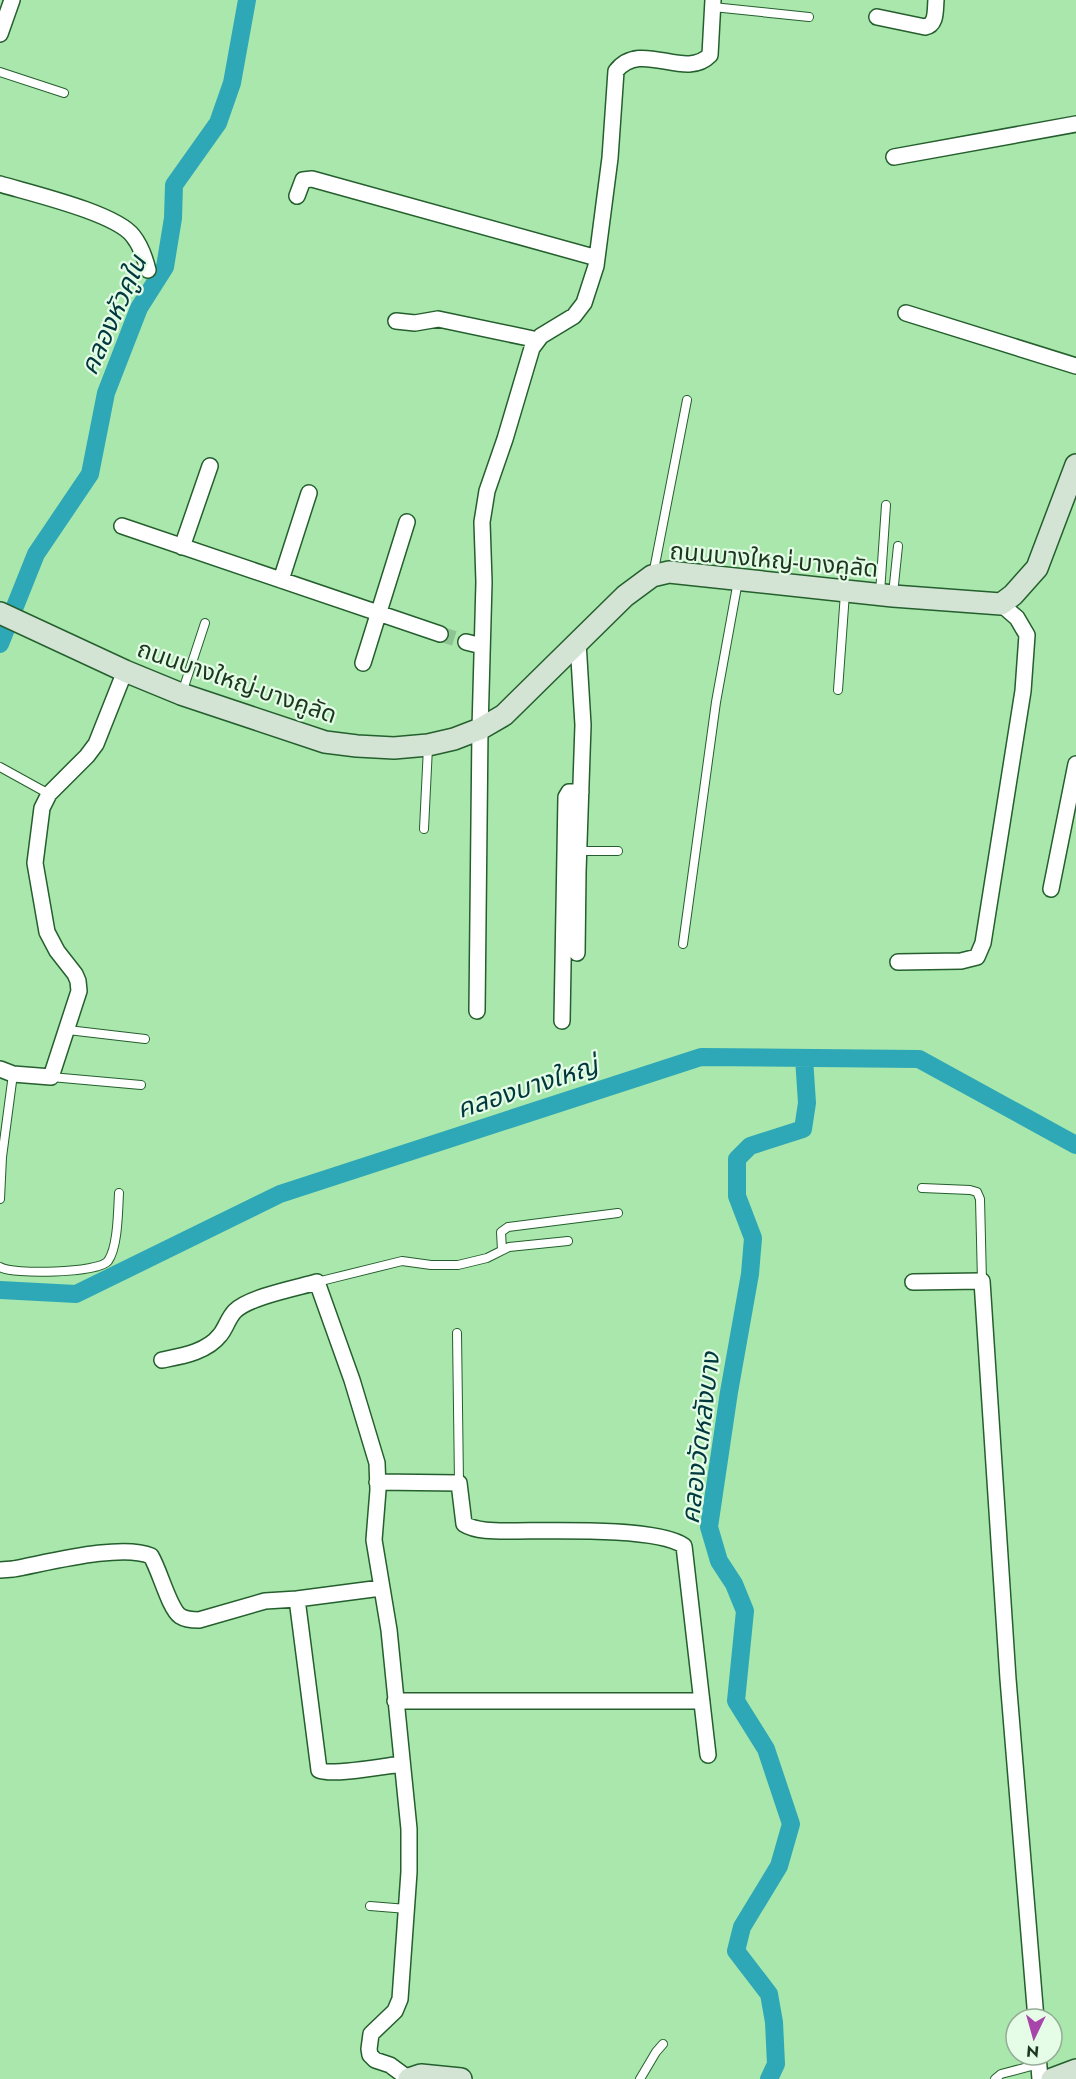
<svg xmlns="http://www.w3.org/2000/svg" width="1076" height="2079" font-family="Jost,'Noto Sans Thai',sans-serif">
<rect width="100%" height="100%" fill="#a9e7ad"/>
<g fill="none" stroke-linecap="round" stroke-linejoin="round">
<!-- canal -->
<path stroke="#2ea8b6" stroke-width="18" d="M0,644l36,-90 54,-80 16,-81 33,-85 26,-41 8,-49 1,-33 44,-62 14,-40 15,-83
M0,1290l76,4 204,-100 421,-137 218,2 157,86
M769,2079l7,-15 -2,-42 -5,-28 -33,-43 6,-24 37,-61 12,-42 -25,-75 -30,-48 9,-90 -11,-27 -15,-23 -10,-34 20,-135 21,-118 3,-36 -16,-42v-37l13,-13 53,-17 4,-26 -3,-45"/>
<!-- street-tunnel -->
<path stroke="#8dc491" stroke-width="15" stroke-dasharray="15 8" stroke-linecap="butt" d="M440,634l26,8"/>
<defs>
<path id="lane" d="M713,7l96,10
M0,72l64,21
M653,575l34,-175
M880,593l6,-88
M893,594l5,-48
M838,690l7,-97
M182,693l23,-70
M0,767l49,27
M424,829l4,-82
M579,851h39
M683,944l33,-242 22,-121
M68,1030l77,9
M51,1077l90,8
M922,1188l48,2 7,2 3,7 2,82
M0,1199l2,-42 11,-83
M502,1250l-1,-18 7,-5 110,-14
M0,1267c12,8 99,6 108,-6 10,-14 10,-50 11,-68
M317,1282l85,-21 29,4h27l29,-7 22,-11 59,-6
M457,1333l2,150
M370,1906l37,3
M640,2079l16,-27 7,-8
M995,2079l6,-5 38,-10"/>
<path id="street" d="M877,17l48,10c12,-2 10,-17 11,-27
M0,34l12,-34
M894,157l182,-33
M0,184c30,9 116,29 133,52 8,10 12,22 15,34
M297,196l6,-16 9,-1 285,79
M906,313l170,53
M396,321l19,2 23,-4 100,21
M122,526l318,108
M182,547l28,-81
M281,580l28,-87
M466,642l16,4
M363,663l44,-141
M1051,889l25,-125
M577,953l1,-81 5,-147 -5,-83
M898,962l63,-1 16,-4 6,-14 40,-252 4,-56 -10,-17 -16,-14
M477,1011l3,-282 4,-147 -2,-60 5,-31 18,-52 27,-91 9,-12 33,-20 10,-13 12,-37 14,-108 6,-87c25,-32 69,10 94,-16l3,-55
M562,1021l4,-224 3,-5h12
M0,1069l13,5 38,3 28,-86 -1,-10 -3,-7 -18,-23 -10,-19 -12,-69 7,-55 7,-14 38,-38 9,-12 29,-73
M913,1282l69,-1 26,398 28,340
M162,1360c20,-4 45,-8 58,-25 6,-7 8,-17 15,-24 14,-14 61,-23 82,-29l35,98 25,83 1,27 -4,50 15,90 20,199v43l-9,127 -5,12 -24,23 -2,15 1,6 5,5 15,5 19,14
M377,1482l82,1 5,41c13,8 35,7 50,7 36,0 145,-4 170,15l24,209
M0,1570l13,-1c34,-6 108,-26 138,-13 9,15 18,52 29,60 6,4 13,4 19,4l66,-19 32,-2
M381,1588l-84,11 22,171c11,6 66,-4 82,-6
M395,1701h307
M1038,2055l2,24"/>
<path id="secondary" d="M0,613l125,58 56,23 144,48 32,4 37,2 34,-3 26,-6 26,-10 24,-14 121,-119 27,-20 17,-4 224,24 108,8 12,-9 24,-27 39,-103
M409,2079l12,-4 40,4
M1052,2079l24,-9"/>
</defs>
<!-- lane casing -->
<use href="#lane" stroke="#245f2d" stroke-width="10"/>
<!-- street casing -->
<use href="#street" stroke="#245f2d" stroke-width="18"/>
<!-- secondary casing -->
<use href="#secondary" stroke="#245f2d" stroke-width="24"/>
<!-- lane -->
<use href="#lane" stroke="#fff" stroke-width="8"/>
<!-- street -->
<use href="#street" stroke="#fff" stroke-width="15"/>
<!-- secondary -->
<use href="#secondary" stroke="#d3e3d4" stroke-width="21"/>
</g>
<g text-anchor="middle" stroke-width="4.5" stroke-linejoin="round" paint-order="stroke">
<!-- street labels -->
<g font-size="24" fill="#1d361f" stroke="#e5fde6">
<text transform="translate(774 560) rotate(5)" y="8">ถนนบางใหญ่-บางคูลัด</text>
<text transform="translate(237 682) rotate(19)" y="8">ถนนบางใหญ่-บางคูลัด</text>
</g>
<!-- water labels -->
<g font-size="26" font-style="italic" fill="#00383e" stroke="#e5fde6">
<text transform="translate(113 315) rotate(-66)" y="9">คลองหัวคูใน</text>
<text transform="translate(527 1087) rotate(-18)" y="9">คลองบางใหญ่</text>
<text transform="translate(700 1438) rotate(-83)" y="9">คลองวัดหลังบาง</text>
</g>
</g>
<!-- north arrow -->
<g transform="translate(1034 2037) rotate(185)"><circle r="28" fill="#e5fde6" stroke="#95ad96" stroke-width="1.5"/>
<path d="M0-4.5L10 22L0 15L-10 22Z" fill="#a845ab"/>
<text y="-9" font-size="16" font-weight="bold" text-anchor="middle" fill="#1d361f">N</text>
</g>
</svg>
